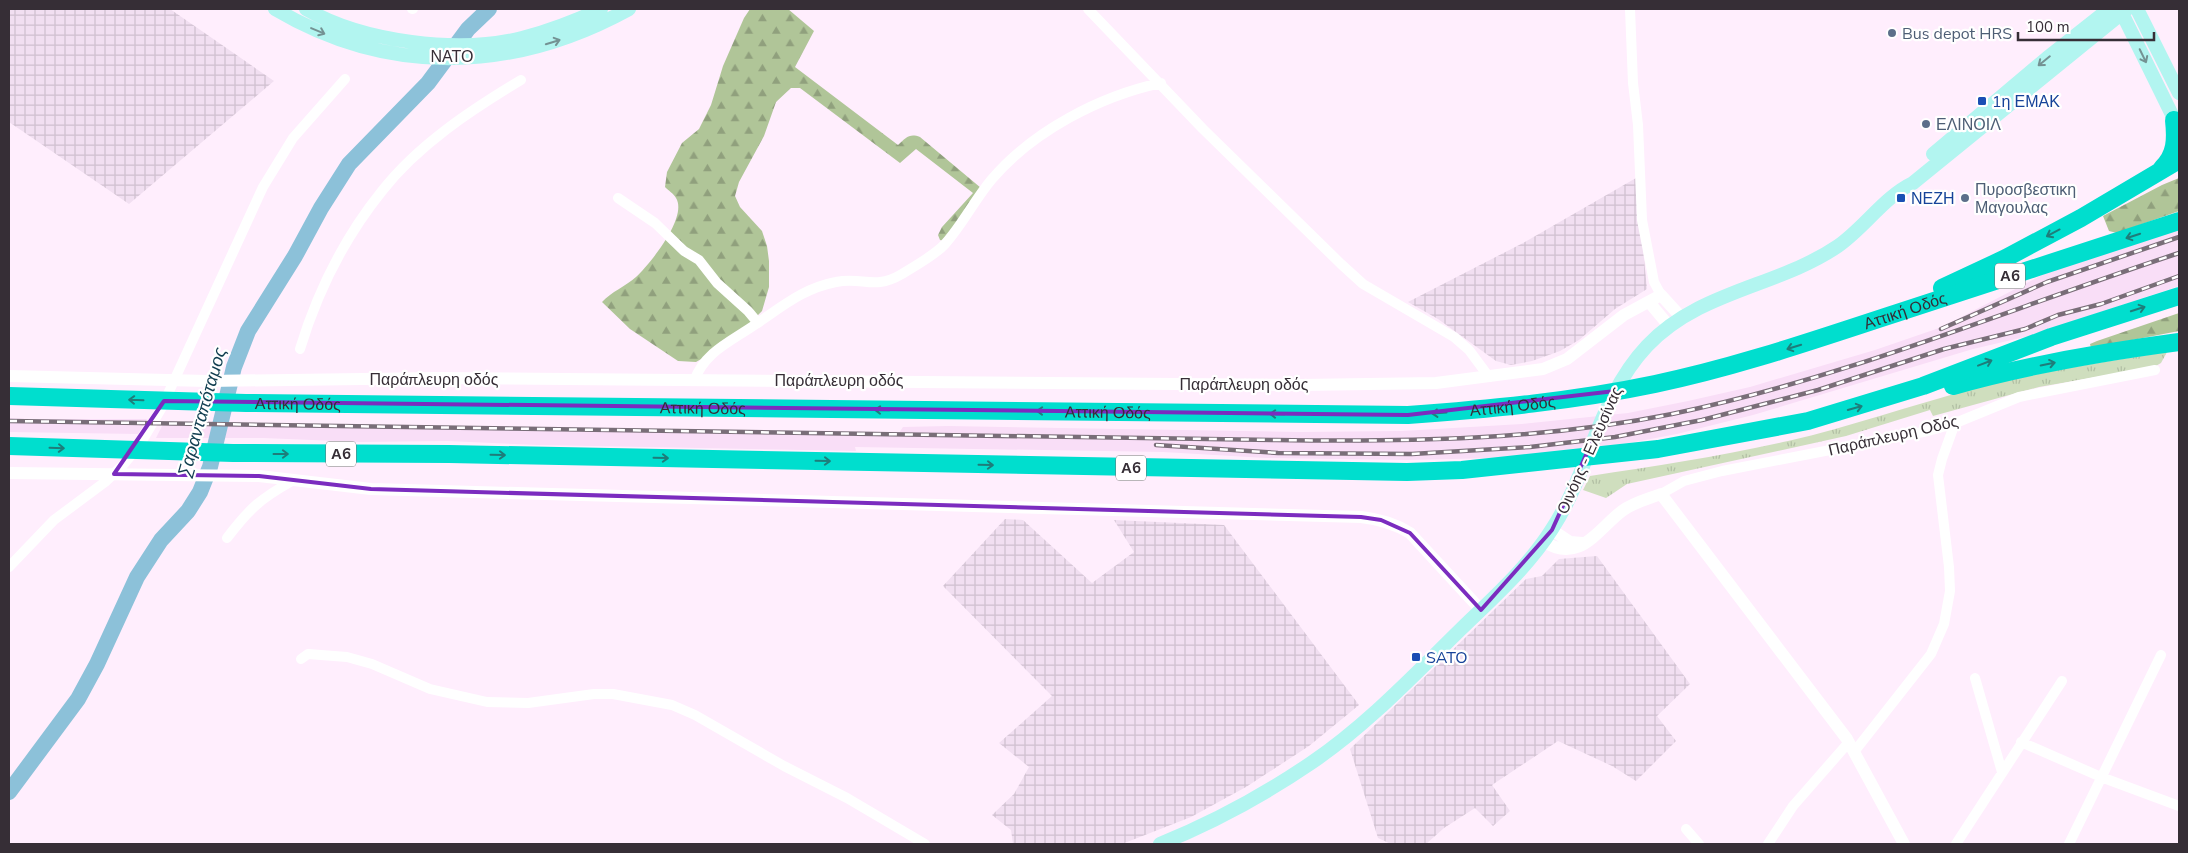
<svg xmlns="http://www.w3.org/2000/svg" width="2188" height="853" font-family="'Nunito Sans',sans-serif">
<defs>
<pattern id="industrial-grid" width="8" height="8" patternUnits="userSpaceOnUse" patternTransform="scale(1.25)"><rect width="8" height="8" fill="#f1dff1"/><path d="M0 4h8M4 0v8" fill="none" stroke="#cfc0cf"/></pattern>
<pattern id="grass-tufts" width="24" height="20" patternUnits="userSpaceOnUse" patternTransform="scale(1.25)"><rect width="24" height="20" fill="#cfdebe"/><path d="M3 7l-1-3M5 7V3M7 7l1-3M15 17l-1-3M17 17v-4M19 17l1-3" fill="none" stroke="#b2bfa4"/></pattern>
<pattern id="forest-firs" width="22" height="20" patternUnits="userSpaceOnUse" patternTransform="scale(1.25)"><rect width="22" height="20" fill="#b0c598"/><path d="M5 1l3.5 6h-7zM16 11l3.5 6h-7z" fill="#90a07d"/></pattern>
</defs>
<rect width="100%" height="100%" fill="#ffeefd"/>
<!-- built -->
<path fill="#f9def7" d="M2179,226v60l-150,50 -56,13 -220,66 -76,19 -48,9 -69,9 -65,6 -87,2 -142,-2 -103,-6 -308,-5 1,4 -318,-6 -91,-4 -86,1 -98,-4h-107l8,-16 735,11 4,-6 45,-1 353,6 101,-1 120,-7 106,-11 60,-12 62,-14 125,-37 67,-23 102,-53z
M9,418l20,1h118l-9,15 -129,-2z"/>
<!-- industrial -->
<path fill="url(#industrial-grid)" d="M9,9h161l104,72 -145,123 -120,-82z
M1636,178l11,111 -32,20 -36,31 -19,11 -28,10 -21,4 -15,-4 -58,-42 -30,-17 115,-59z
M1005,519l18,1 69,63 42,-31 -20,-32 110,5 135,180 -50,41 -63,41 -55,30 -69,27h-109l-2,-14 -19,-15 22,-21 15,-27 -30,-24 53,-47 -109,-110z
M1597,556l93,128 -33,32 19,25 -40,40 -24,-15 -54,-25 -66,44 18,26 -17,15 -18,-18 -31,20 -18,16h-35l-13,-6 -28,-89 176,-170 16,-3 17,-17z"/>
<!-- grass -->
<path fill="url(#grass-tufts)" d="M2167,352l-6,11 -7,4 -115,20 -106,29 -3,-6 -84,26 -219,48 -21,14 -23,-8 7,-14c66,-10 132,-20 198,-35 62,-14 123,-36 185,-52 64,-17 129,-27 194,-37z"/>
<!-- forest -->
<path fill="url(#forest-firs)" d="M750,9h38l26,22 -19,36 103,78c8,-7 11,-12 22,-8l61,51 -37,53 -4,-1 -2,-5 4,-8 31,-34 -57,-44 -16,14 -100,-75h-9l-15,14 -12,34 -25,46 -4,14 5,11 22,24 5,15 2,15v26l-7,24 -12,12 -47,35 -7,4 -18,-1 -48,-32 -28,-27c9,-10 24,-16 34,-25 14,-13 52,-60 40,-79 -2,-4 -8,-8 -11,-11l2,-15 15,-29 17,-14 12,-24 12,-39 21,-48z
M2179,178v33l-62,22 -8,-2 -6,-15 59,-31z
M2179,313v18l-88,17 -1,-4 7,-3z"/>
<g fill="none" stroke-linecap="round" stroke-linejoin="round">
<!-- river -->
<path stroke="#8cc1d9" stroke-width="16" d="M9,792l69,-93 19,-35 40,-87 24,-37 27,-29 12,-19 10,-25 24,-100 14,-36 47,-75 26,-48 28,-44 79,-81 40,-54 21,-20"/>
<!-- minor -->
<path stroke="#fff" stroke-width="10" d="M412,9h1
M1088,9l115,120 138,135 22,20 91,53 15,13 20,27
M1630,9l3,74 5,42 4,95 12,62 7,13
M618,198l37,25 29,28 15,9 18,23 31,28 10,12
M300,349c17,-56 45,-112 82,-158 36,-46 89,-81 139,-111
M694,381c11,-30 38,-40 62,-57 27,-18 48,-36 80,-42 27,-6 37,9 66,-8 14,-9 32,-18 43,-30 18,-20 30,-45 47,-65 41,-48 108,-83 169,-96
M1661,494l23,-13 38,-10 206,-40 25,-7 66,-27 136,-27
M227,538c22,-29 33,-39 65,-57
M9,567l45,-47 51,-38 18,-17 16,-19 22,-37 102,-222 30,-49 52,-59
M301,659l7,-5 39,3 25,7 58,25 57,13 41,1 66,-9h19l59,11 23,10 89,51 63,32 78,46
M1975,678l27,94
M2021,742l80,35 78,29
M1854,752l77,-98 13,-30 6,-33 -1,-24 -11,-92 4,-16 13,-36
M1686,829l13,15
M1768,844l25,-38 56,-64
M1956,844l106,-163
M2069,844l92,-189"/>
<!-- tertiary -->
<path stroke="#fff" stroke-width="12" d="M1649,302l20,24
M9,376l198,5 228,-3 866,7 135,-2 107,-14 24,-10 57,-44 37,-20 20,22
M9,473l250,3 112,13 990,28c18,2 33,6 49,16l71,77
M1552,530l18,12 12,1
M1543,541c36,24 54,-11 79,-30 10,-8 26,-12 39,-17l186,245 57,105"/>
<!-- secondary -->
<path stroke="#b2f5f0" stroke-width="14" d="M275,9c115,68 239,63 354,0
M306,9c57,33 152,45 216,29 27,-7 53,-17 79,-29
M2120,9l59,120
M2137,9l42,84
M1933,154l114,-96 62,-49
M1160,844c52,-21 104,-49 151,-81 55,-37 103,-88 150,-134 32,-31 67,-62 91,-100 38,-58 46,-131 95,-183 53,-56 131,-59 191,-100 27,-19 46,-49 75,-63l214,-174"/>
<!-- motorway -->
<g stroke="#00dece" stroke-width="18">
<path d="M2162,168c14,-13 14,-29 12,-48"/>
<path d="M1942,288l64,-30 75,-40 98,-58"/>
<path d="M1953,386c74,-21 150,-34 226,-44"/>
<path id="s1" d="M9,396l237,7 1162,12c83,-6 166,-14 247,-31 82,-17 162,-45 242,-71 94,-31 188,-61 282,-92"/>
<path d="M9,446l224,7 216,1 958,18 55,-2 196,-21 150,-28 115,-35 128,-49 128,-41"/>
</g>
<defs>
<path id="rail" d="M1941,329l106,-47 132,-45
M9,421l1267,19c132,2 266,0 396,-26 174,-36 339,-106 507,-161
M1156,445l122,8 134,1 118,-7 85,-10 87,-17 116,-30 126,-41 81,-20 33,-14 43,-11 78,-28"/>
</defs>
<!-- rail casing -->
<use href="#rail" stroke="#796e78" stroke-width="4.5"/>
<!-- rail -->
<use href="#rail" stroke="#fff" stroke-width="2.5" stroke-dasharray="8" stroke-linecap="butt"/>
</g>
<!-- one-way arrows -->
<defs><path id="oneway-shaft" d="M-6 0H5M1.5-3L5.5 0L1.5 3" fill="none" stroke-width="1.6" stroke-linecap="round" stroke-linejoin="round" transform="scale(1.25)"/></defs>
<g stroke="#749293">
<use href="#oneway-shaft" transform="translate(318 31) rotate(23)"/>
<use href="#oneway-shaft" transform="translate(553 42) rotate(-17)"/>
<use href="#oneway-shaft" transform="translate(2143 56) rotate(64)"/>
<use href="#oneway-shaft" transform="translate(2044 61) rotate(141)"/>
</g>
<g stroke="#1e7d7a">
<use href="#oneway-shaft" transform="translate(2053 233) rotate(152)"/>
<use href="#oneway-shaft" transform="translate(2133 236) rotate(162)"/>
<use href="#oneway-shaft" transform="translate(2138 309) rotate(-18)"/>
<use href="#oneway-shaft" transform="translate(1794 347) rotate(163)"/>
<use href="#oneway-shaft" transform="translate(1985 363) rotate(-21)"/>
<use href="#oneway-shaft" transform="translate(2048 364) rotate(-12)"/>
<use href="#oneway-shaft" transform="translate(136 400) rotate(-178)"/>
<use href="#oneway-shaft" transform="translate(1855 408) rotate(-16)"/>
<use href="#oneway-shaft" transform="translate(882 410) rotate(-179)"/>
<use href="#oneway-shaft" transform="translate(1044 411) rotate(-179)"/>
<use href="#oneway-shaft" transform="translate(1439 413) rotate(176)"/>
<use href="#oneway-shaft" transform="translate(1277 414) rotate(-179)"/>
<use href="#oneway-shaft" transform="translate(57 448) rotate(2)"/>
<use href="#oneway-shaft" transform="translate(281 454)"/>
<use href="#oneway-shaft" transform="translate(498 455) rotate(1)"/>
<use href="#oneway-shaft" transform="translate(661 458) rotate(1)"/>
<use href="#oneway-shaft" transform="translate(823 461) rotate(1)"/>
<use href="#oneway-shaft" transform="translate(986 465) rotate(1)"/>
</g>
<!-- marked area -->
<path fill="none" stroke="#7b2cbf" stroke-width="4" stroke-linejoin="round" d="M1615,391l-63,139 -71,80 -71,-77 -29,-13 -20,-3 -990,-28 -112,-13 -145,-2 50,-73 1244,14z"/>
<!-- markers -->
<g fill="#5c6f8a" stroke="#fff" stroke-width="2">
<circle cx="1892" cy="33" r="5"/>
<circle cx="1926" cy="124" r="5"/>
<circle cx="1965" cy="198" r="5"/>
</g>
<g fill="#1a4fb4" stroke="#fff" stroke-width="2">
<rect x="1977" y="96" width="10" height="10" rx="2.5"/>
<rect x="1896" y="193" width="10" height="10" rx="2.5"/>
<rect x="1411" y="652" width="10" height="10" rx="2.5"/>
</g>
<g text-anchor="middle" stroke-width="4.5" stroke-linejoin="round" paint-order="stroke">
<!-- shield labels -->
<g fill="#fff" stroke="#726d72" stroke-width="1">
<rect x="1995" y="263.5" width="30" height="25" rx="4"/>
<rect x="326" y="441.5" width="30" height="25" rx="4"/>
<rect x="1116" y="455.5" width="30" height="25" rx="4"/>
</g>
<g font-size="15" font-weight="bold" fill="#362e36">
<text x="2010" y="281">Α6</text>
<text x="341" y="459">Α6</text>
<text x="1131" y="473">Α6</text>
</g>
<!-- service labels -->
<g font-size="16" fill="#4e5e75" stroke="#fff" text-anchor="start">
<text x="1902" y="39">Bus depot HRS</text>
<text x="1936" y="130">ΕΛΙΝΟΙΛ</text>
<text x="1975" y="195">Πυροσβεστικη<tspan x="1975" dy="18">Μαγουλας</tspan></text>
</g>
<!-- street labels -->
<g font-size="16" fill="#362e36" stroke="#fff">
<text x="452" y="62">ΝΑΤΟ</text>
<text dy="6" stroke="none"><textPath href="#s1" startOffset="1909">Αττική Οδός</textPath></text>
<text x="434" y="385">Παράπλευρη οδός</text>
<text x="839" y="386">Παράπλευρη οδός</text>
<text x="1244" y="390">Παράπλευρη οδός</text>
<text dy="6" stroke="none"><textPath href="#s1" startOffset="289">Αττική Οδός</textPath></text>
<text dy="6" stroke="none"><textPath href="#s1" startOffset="1504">Αττική Οδός</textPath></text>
<text dy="6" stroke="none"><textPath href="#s1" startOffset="694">Αττική Οδός</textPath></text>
<text dy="6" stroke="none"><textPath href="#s1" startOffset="1099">Αττική Οδός</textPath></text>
<text transform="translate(1893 435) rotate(-13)" y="6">Παράπλευρη Οδός</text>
<text transform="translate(1589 450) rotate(-66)" y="6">Οινόης - Ελευσίνας</text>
</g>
<!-- transit labels -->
<g font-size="16" fill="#164399" stroke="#fff" text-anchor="start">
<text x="1992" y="107">1η ΕΜΑΚ</text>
<text x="1911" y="204">ΝΕΖΗ</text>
<text x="1426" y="663">SATO</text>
</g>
<!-- water labels -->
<g font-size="18" font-style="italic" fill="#113e50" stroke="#fff">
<text transform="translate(202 412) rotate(-74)" y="6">Σαρανταπόταμος</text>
</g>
</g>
<!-- border -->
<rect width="2188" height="853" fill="none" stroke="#362e36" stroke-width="20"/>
<!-- scale -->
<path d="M2018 32v8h136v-8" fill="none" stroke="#362e36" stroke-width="2.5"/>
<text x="2026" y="32" font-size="15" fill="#362e36" stroke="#ffffff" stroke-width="4" paint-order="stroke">100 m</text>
</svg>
